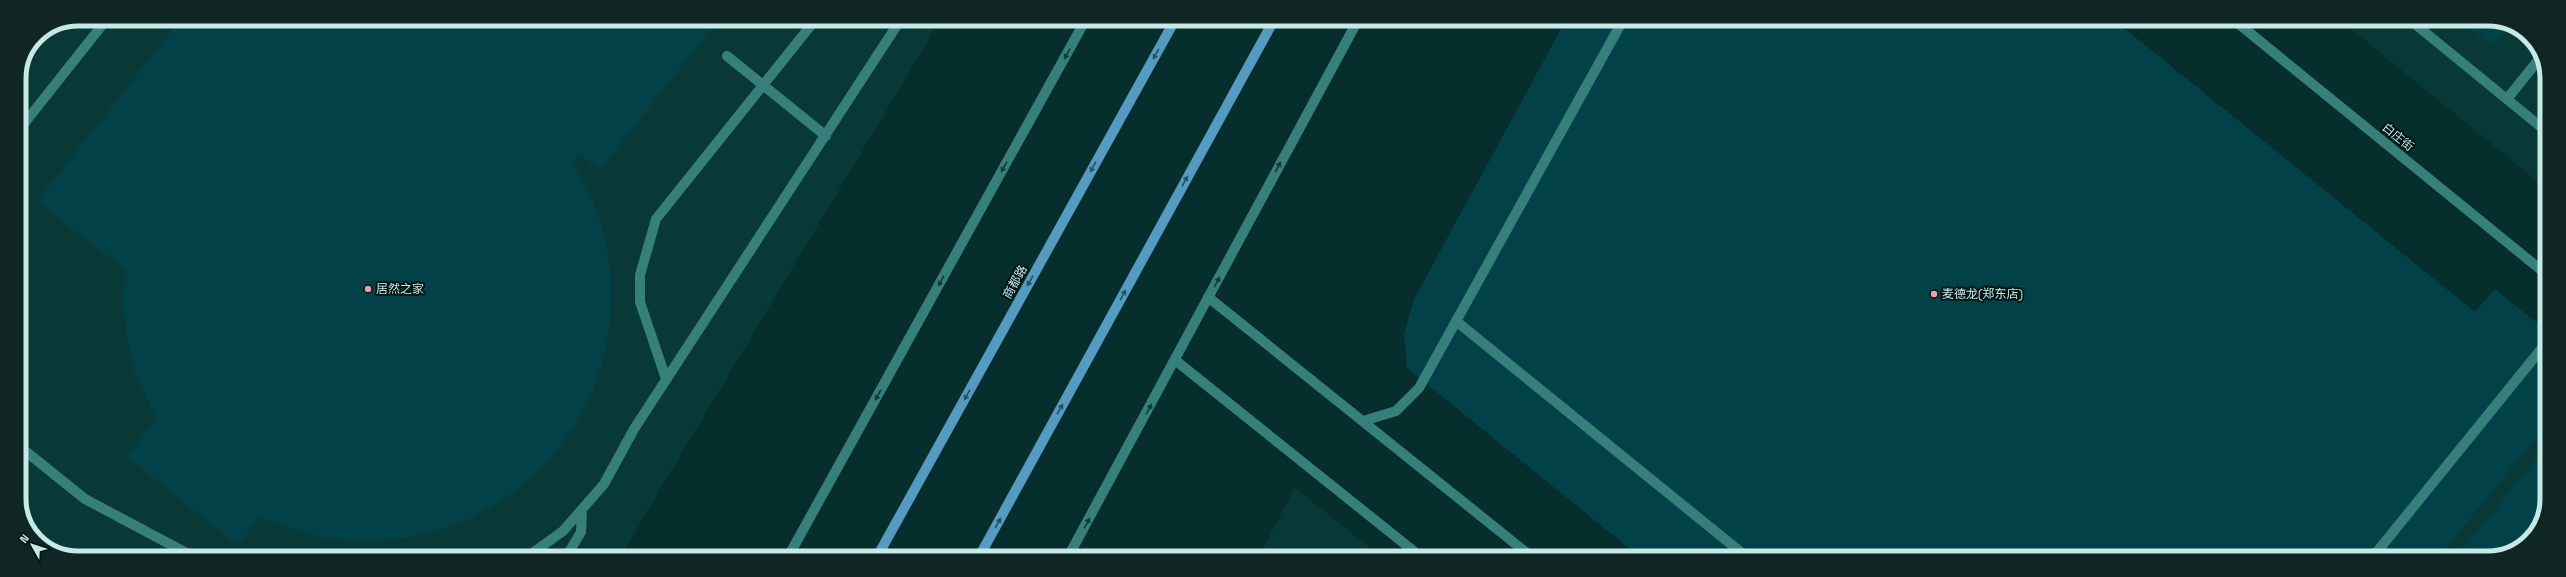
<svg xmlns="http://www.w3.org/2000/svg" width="2566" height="577" font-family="'Space Grotesk','Noto Sans SC',sans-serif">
<rect width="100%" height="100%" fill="#062e2c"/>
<!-- built -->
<path fill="#083937" d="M79,19h862l-321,538h-553l-38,-29 -10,-22v-428l18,-42z
M2340,20h159l33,19 15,35v115z
M2546,427v83l-19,33 -39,15h-50z
M1295,488l86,69h-123z"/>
<!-- building -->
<path fill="#034149" d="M181,19h538l-119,151 -21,-16 -7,8 21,39 12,36 6,37v38l-5,37 -11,37 -17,34 -21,31 -26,27 -29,22 -31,18 -34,13 -36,8 -35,2 -37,-2 -35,-9 -34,-13 -22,28 -111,-88 29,-39 -22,-48 -7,-33 -4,-34 2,-33 -88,-69z
M1566,20h548l361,292 20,-23 51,41v97l-108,131h-797l-234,-190 -3,-34 10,-35z
M2460,20h39l10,6 -17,20z
M2542,451l4,4v55l-14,24 -9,11 -35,13h-32z"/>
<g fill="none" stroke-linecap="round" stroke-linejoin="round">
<!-- minor -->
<path stroke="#367f7a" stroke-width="10" d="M2234,20l312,254
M2410,20l137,112
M727,56l99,80
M2507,99l33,-41
M19,130l88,-111
M1208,297l325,261
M1456,321l292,237
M1175,360l246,197
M666,379l-26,-77v-27l16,-56 160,-200
M1363,421l33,-10 23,-23 204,-368
M19,446l66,53 109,58
M527,557l36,-26 41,-47 30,-55 267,-410
M566,557l15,-25 1,-22
M788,557l298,-538
M1068,557l290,-537
M2372,558l174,-215"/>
<!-- major -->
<path stroke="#559bc1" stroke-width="10" d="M877,557l298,-537
M979,557l295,-537"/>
</g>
<!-- one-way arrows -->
<defs><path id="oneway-solid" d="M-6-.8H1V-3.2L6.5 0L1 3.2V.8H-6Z"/></defs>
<g fill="#133a38">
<use href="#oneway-solid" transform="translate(1067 54) rotate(119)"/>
<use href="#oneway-solid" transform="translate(1004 167) rotate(119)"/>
<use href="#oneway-solid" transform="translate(1278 167) rotate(-62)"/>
<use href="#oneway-solid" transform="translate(941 281) rotate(119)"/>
<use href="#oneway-solid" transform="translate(1217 282) rotate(-62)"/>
<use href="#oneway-solid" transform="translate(878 395) rotate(119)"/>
<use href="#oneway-solid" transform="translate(1149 409) rotate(-62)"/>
<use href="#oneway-solid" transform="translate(1087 523) rotate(-62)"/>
</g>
<g fill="#265162">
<use href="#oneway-solid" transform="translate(1156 54) rotate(119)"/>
<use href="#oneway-solid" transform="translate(1093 167) rotate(119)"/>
<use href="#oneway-solid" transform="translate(1185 181) rotate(-61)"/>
<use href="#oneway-solid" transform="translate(1030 281) rotate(119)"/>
<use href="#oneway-solid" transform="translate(1123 295) rotate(-61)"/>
<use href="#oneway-solid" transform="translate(967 395) rotate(119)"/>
<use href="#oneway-solid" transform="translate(1060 409) rotate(-61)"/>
<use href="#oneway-solid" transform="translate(998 523) rotate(-61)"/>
</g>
<!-- markers -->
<g fill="#f39aa8" stroke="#001514" stroke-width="1.5">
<circle cx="368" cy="289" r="4"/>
<circle cx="1934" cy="294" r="4"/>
</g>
<g text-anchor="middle" stroke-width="4" stroke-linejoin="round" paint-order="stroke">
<!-- street labels -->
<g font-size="12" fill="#c7e9e6" stroke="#001514">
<text transform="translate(2398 137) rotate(39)" y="4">白庄街</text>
<text transform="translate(1015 282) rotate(-61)" y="4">商都路</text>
</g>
<!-- poi labels -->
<g font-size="12" fill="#c7e9e6" stroke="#001514" text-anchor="start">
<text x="376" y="293">居然之家</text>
<text x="1942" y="298">麦德龙(郑东店)</text>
</g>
</g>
<!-- crop -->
<path d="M0 0H2566V577H0ZM78 26H2488A52 52 0 0 1 2540 78V499A52 52 0 0 1 2488 551H78A52 52 0 0 1 26 499V78A52 52 0 0 1 78 26Z" fill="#102625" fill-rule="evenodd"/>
<path fill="none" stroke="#c7e9e6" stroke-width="5" d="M78 26H2488A52 52 0 0 1 2540 78V499A52 52 0 0 1 2488 551H78A52 52 0 0 1 26 499V78A52 52 0 0 1 78 26Z"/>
<!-- north arrow -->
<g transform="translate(32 545) rotate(309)" stroke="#001514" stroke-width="3" paint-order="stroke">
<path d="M0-3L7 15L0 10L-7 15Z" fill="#c7e9e6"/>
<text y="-6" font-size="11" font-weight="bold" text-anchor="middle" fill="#c7e9e6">N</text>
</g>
</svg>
